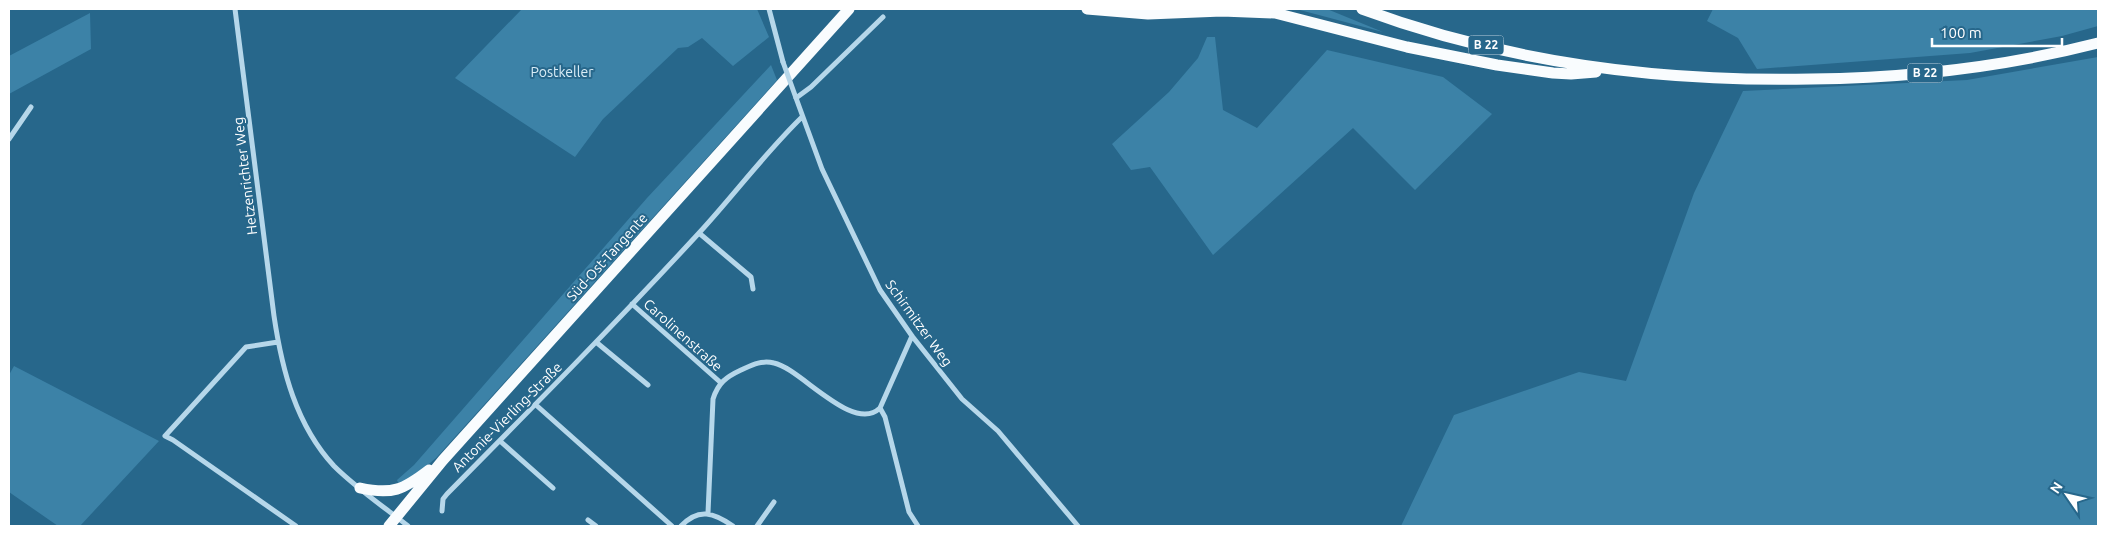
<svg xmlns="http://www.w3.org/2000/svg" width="2107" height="535" font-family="Ubuntu,sans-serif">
<rect width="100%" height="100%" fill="#27678b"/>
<!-- green -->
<path fill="#3c82a7" d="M522,9h235l12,28 -36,29 -31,-28 -14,9 -10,1 -75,71 -28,38 -120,-79z
M1296,9h31l56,23z
M1713,9h385v17l-36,10 -92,17 -213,16 -19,-31 -31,-17z
M90,13l1,36 -82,45v-38z
M1207,37h8l8,73 34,18 70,-78 116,27 49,37 -77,76 -62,-62 -140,127 -63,-88 -19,3 -19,-26 57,-52 29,-34z
M2098,57v469h-697l53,-111 125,-43 47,9 68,-188 49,-102 224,-11z
M771,65l6,15 -341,378 -36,30 -3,-8 17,-15 233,-267z
M14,366l145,75 -79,85h-22l-49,-34v-117z"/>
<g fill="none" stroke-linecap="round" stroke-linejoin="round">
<!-- street -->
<path stroke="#b6d7ea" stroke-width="5" d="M235,9l39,307c8,54 22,109 60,150 22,22 50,41 74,60
M769,9l14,53
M883,17l-72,70 -15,11 26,71 58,121 32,46 50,63 36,32 80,95
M9,139l22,-32
M699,233l52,44 2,12
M632,304l88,78
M912,336l-32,72 5,9 24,95 9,14
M278,342l-32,5 -81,89 8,4 123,86
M596,342l52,43
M536,405l136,121
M500,441l53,47
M442,511l1,-12 4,-5c85,-86 170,-172 252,-261 35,-38 66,-80 103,-116
M708,513l5,-114c5,-16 13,-22 28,-29 11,-5 20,-10 33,-7 26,5 79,71 106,45
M588,520l8,6
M681,526c18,-19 33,-13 52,0
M757,526l17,-24"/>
<!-- primary -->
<path stroke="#f9fcfe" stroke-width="11" d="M1087,9l61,5 74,-3 53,2 132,34 90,18 56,8 18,1 25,-2
M1362,9c143,53 297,73 449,70 96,-1 193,-12 287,-36
M360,488c32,7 43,2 69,-18
M389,526l54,-66 406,-451"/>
<!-- street-bridge -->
<path stroke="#b6d7ea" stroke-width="5" d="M783,62l13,36"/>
</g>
<g text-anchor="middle" stroke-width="4" stroke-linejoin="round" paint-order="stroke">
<!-- shield labels -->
<g fill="#27678b" stroke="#bed1dc" stroke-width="1">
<rect x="1468.5" y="35.5" width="35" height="19" rx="4"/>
<rect x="1907.5" y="63.5" width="35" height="19" rx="4"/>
</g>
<g font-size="12" font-weight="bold" fill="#fff">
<text x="1486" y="49">B 22</text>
<text x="1925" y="77">B 22</text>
</g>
<!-- park labels -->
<g font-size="14" fill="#daedf7" stroke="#27678b">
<text x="562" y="77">Postkeller</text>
</g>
<!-- street labels -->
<g font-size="14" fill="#fff" stroke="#27678b">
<text transform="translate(245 176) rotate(-97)" y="5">Hetzenrichter Weg</text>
<text transform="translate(607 257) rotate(-48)" y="5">Süd-Ost-Tangente</text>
<text transform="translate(919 323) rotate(54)" y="5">Schirmitzer Weg</text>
<text transform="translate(683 335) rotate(42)" y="5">Carolinenstraße</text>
<text transform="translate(507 417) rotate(-45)" y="5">Antonie-Vierling-Straße</text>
</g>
</g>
<!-- border -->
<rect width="2107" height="535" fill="none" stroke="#ffffff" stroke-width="20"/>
<!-- north arrow -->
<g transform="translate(2067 495) rotate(304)" stroke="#27678b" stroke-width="4" paint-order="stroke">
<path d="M0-4L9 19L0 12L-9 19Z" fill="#ffffff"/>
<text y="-8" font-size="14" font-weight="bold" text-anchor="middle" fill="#ffffff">N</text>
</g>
<!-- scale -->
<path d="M1932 38v8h130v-8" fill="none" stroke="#ffffff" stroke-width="2.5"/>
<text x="1940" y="38" font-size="15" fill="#ffffff" stroke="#27678b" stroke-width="4" paint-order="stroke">100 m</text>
</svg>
